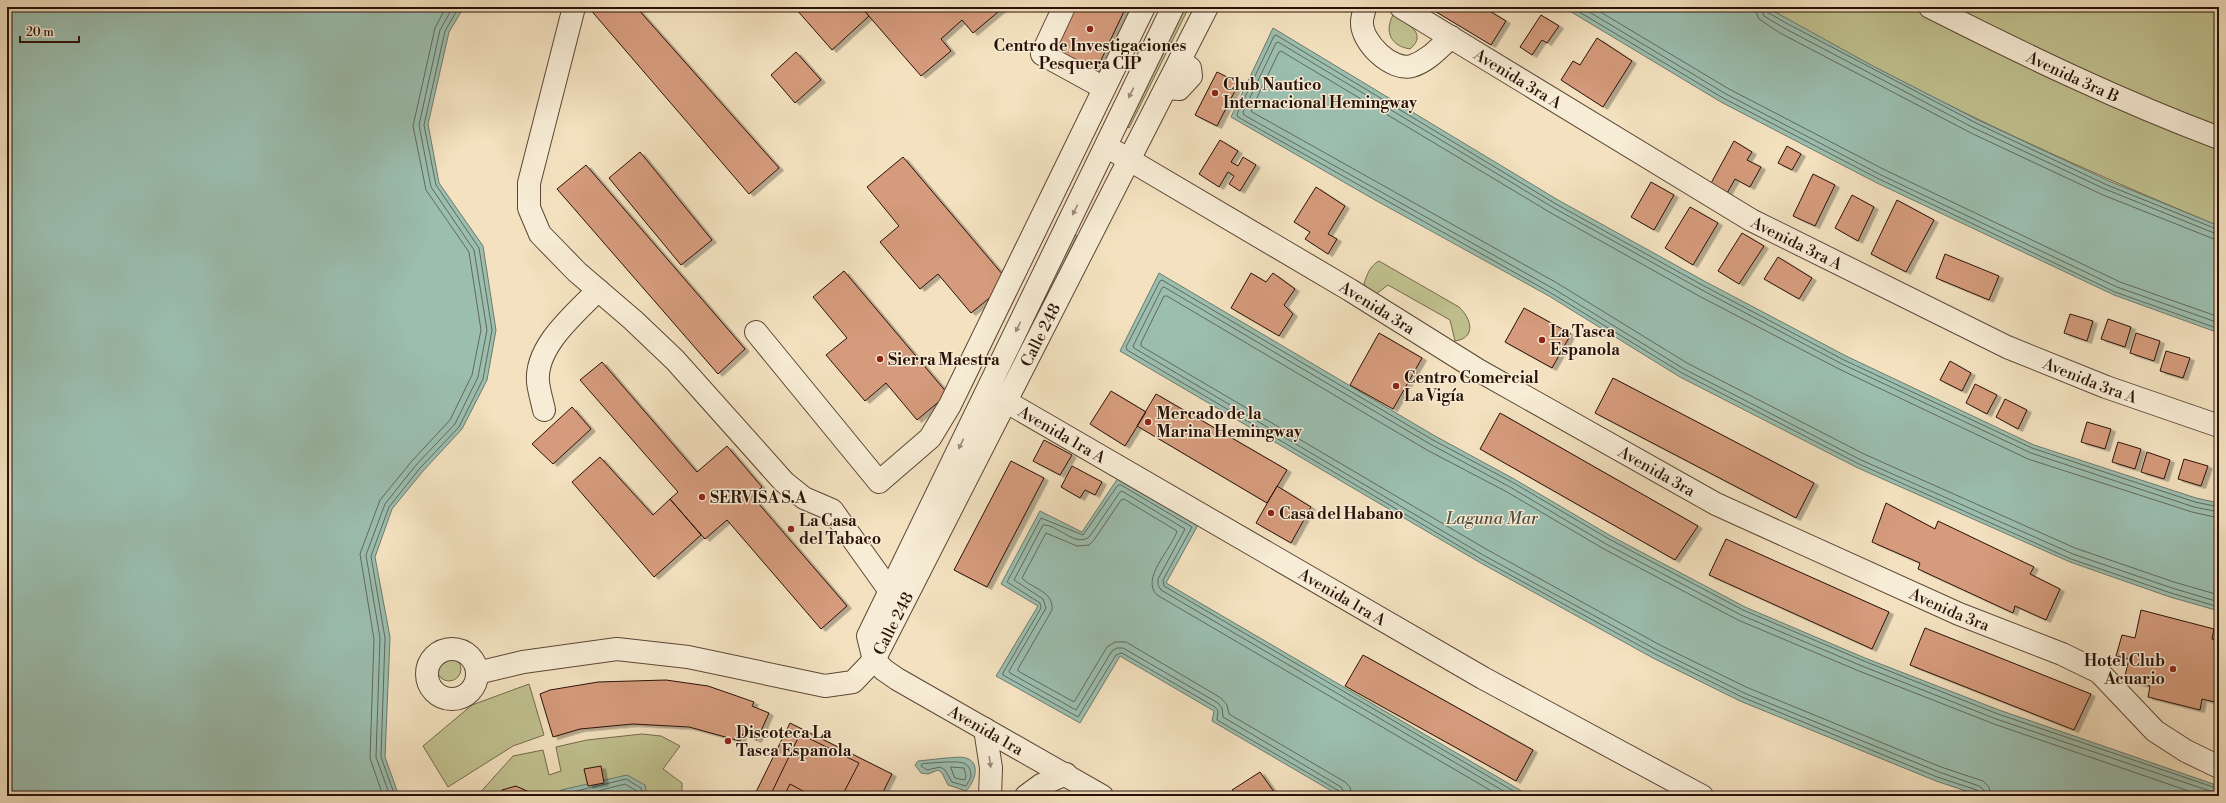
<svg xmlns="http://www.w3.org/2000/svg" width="2226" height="803" font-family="'Libre Bodoni',serif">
<defs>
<filter id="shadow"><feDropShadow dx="4.5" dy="2.5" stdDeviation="0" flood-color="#0004"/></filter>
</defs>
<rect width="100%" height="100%" fill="#f3e1bf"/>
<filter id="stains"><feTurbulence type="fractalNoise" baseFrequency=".005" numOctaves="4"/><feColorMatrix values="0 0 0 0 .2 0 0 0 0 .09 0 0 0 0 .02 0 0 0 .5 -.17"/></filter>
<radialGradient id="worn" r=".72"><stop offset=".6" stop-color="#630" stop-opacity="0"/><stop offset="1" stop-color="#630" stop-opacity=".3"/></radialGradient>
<!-- green -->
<path fill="#c0c18f" stroke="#756a4c" d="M1184,7h5l-60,121 -4,-3z
M1766,7h453v219c-155,-64 -308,-134 -453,-219z
M1393,15c13,8 36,18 17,34 -19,-3 -26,-17 -17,-34z
M1072,234l5,2 -65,131 -5,-1z
M1379,261l80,46c12,11 18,31 -4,34l-5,-21 -62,-35 -12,9 -8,-3 -4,-7c3,-10 6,-18 15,-23z
M437 669a12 12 0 1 1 24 0a12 12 0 1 1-24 0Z
M529,684l15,51 -31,11 -65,41 -25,-41 49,-41z
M642,734l19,2 19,10 -17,23 19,14v13h-205l36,-40 30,-6 6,25 12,-4 -5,-24 31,-7z"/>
<!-- water -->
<path fill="#9bbeaf" stroke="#6e796c" d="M7,7h457l-15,25 -21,92 11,59 44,63 13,84 -9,50 -25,49 -39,42 -31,38 -17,48 15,80 -5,120 14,39h-392z
M1563,7h203l105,58 107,55 131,61 110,45v107l-105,-38 -237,-112 -156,-81z
M1273,28l285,172 148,82 140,74 188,89 162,53 23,5v108l-49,-14 -100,-35 -212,-94 -178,-91 -131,-81 -174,-96 -144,-83z
M1159,273l276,163 79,43 97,57 134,71 120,51 134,52 220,76v10h-238l-45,-15 -196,-80 -87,-43 -174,-96 -359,-211z
M1118,478l80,47 -32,58 364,213h-190l-128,-75 2,-10 -94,-55 -40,67 -84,-47 42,-70 -37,-22 39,-73 42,21z
M946,758c5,0 14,-2 20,0 16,5 8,25 0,33l-18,-6 -6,-12 -4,-3 -10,4 -7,-1 -6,-8 3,-4z
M627,775l18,10 2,11h-90l4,-6z"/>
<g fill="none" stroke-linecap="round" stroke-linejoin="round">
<!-- shore -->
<path stroke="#62685c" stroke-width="1" d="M1571,7l152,91 156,81 236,113 104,37
M1581,7l145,87 155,81 236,112 102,36
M1592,7l137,82 154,80 237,113 99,35
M1754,7l5,12 21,14 191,100 132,62 116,46
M1760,7l4,9 20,12 190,100 131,61 114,46
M1765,7l2,5 19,11 190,100 131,62 112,45
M2219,507l-24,-5 -163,-54 -188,-88 -140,-74 -148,-82 -280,-169 -2,1 -37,78 1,3 313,176 131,80 177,91 212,95 100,34 48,14
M2219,512l-25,-5 -163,-54 -189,-89 -140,-74 -148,-82 -276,-166 -2,1 -33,69 1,3 310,174 130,80 177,91 212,94 99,34 47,14
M2219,518l-27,-6 -164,-53 -189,-90 -140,-73 -148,-83 -270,-162 -2,1 -28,58 1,2 305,171 130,80 177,91 211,94 99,34 45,13
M946,762c13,0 25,-2 25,15l-5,9 -14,-4 -7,-12 -5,-3 -13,3 -6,-4 1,-2z
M951,767l13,1 2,8 -1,4 -10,-2z
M383,796l-13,-38 4,-119 -14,-85 20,-54 32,-39 38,-41 22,-45 9,-45 -12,-78 -43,-62 -13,-64 22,-98 11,-21
M390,796l-14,-39 4,-119 -14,-83 19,-51 31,-39 39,-41 23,-47 9,-47 -13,-80 -43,-63 -12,-62 21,-95 13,-23
M395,796l-14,-39 4,-119 -14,-82 18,-49 31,-39 39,-41 24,-48 9,-49 -13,-82 -43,-63 -12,-60 21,-94 14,-24
M562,796l2,-2 62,-15 15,9 2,8
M578,796l47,-12 12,7 1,5
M1341,796l-2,-5 -122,-71 1,-9 -3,-4 -93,-54 -6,2 -38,62 -75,-42v-2l38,-65 -1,-5 -33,-21 34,-64 42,17 35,-50h3l71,42 -29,53 1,6 358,210
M1346,796l-5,-9 -118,-70 -1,-9 -4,-5 -95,-55h-6l-5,3 -36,59 -66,-37 -1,-2 37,-63 -3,-9 -29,-19 29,-55c14,-1 34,24 47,11l30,-44 2,-1 63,38 -27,50v6l3,5 351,206
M1352,796l-2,-9 -5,-5 -116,-68 -2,-9 -6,-7 -95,-56h-11l-8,5 -33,55 -56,-31v-2l34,-59c2,-19 -20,-21 -30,-32l24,-45 31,13 12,-1 5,-5 27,-40 3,-1 53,32c-5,18 -37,47 -20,64l343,201
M1980,796l-3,-6 -40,-13 -195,-80 -87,-43 -174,-95 -354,-209 -1,-3 34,-66 2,-1 271,160 79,42 97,57 134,71 121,51 134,53 221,75
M1985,796l-1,-6 -5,-4 -40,-14 -195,-79 -87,-43 -174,-95 -349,-207 -1,-2 29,-58 2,-1 266,157 80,43 96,57 135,71 121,51 134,53 223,75
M1991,796l-2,-9 -6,-6 -42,-14 -195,-80 -86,-42 -174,-96 -345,-203v-3l23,-47h3l260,154 80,42 97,57 134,71 121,51 135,53 209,72"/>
</g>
<!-- building -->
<path fill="#d59b7c" stroke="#2a1208" filter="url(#shadow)" d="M636,7l143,161 -30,26 -160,-186z
M798,7h63l8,9 -37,34 -36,-41z
M861,7h143l-31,26 -11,-13 -21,19 10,12 -30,25z
M1076,7h50l-31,66 -41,-22z
M1428,7h55l23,14 -15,24z
M1541,15l18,11 -12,17 -5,-3 -10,15 -12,-8z
M1597,38l35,23 -29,46 -42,-27 12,-19 7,4z
M796,52l25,28 -26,23 -24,-28z
M1217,72l22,11 -22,43 -22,-11z
M1220,140l18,11 -7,11 7,4 5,-9 13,8 -16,26 -11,-7 5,-8 -6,-4 -9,15 -20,-13z
M1734,141l18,11 -5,8 14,7 -11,20 -15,-8 -9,16 -16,-10z
M1787,146l14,8 -9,16 -14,-7z
M640,152l72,88 -31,25 -72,-87z
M903,157l106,125 -38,31 -33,-39 -18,15 -40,-47 19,-16 -32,-39z
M586,165l159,184 -27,25 -161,-185z
M1813,174l22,11 -20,41 -22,-10z
M1651,182l23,13 -20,35 -23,-13z
M1316,187l29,19 -17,28 9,5 -9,15 -23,-15 5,-7 -16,-10z
M1852,195l22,12 -16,34 -23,-13z
M1897,200l37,20 -28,52 -35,-18z
M1690,207l28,16 -25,42 -28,-17z
M1742,233l22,13 -25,38 -21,-13z
M1945,254l54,22 -10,24 -53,-22z
M1778,257l34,21 -13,21 -35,-20z
M844,271l104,123 -31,26 -31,-37 -21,18 -39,-46 21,-17 -34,-41z
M1251,273l15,9 7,-9 22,16 -11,16 9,9 -14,22 -48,-28z
M1524,308l47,26 -19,34 -47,-26z
M2070,314l23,7 -6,20 -23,-8z
M2108,319l23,8 -6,20 -24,-8z
M1379,333l43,25 -29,51 -43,-24z
M2136,333l24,8 -6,20 -24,-8z
M2166,351l24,7 -7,20 -23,-7z
M1950,361l21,12 -9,18 -22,-11z
M602,362l95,110 30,-26 35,41 -10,9 95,110 -26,23 -94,-109 -22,19 -35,-40 8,-7 -98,-112z
M1613,378l201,105 -18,35 -201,-105z
M1975,384l22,11 -10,19 -21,-11z
M1111,391l35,21 -21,34 -35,-22z
M1156,394l131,76 -20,33 -130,-77z
M2005,399l22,11 -9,19 -22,-12z
M572,407l19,22 -38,35 -21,-20z
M1500,413l198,113 -23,34 -195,-111z
M2087,422l24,7 -6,20 -24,-7z
M1044,440l28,15 -12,20 -27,-14z
M2118,442l23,7 -6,20 -23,-7z
M2147,452l23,8 -6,19 -23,-7z
M600,457l53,58 17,-16 31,36 -47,42 -82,-95z
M2184,459l24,7 -7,20 -23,-7z
M1011,461l33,17 -57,109 -33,-17z
M1072,466l30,16 -7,13 -10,-5 -5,8 -19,-11z
M1277,486l34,21 -20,36 -35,-20z
M1886,503l49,26 3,-8 96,46 -4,7 30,15 -14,31 -31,-14 -2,7 -95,-44 2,-6 -48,-21z
M1726,539l163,73 -17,37 -163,-74z
M2141,610l73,19 -2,10 7,2v62l-17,-4 -2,11 -52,-13 2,-11 -26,-6 5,-21 -13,-3 6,-21 13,3z
M1925,628l166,66 -17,36 -164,-65z
M1363,655l170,95 -17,31 -171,-95z
M666,680l42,6 46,16 -2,4 17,7 -12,27 -14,-6 -3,7 -51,-14 -56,-3 -53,5 -27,8 -13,-43 10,-4 48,-8z
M790,723l102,51 -11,22h-127z
M800,734l59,29 -17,33h-72z
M601,766l3,17 -16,3 -4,-17z
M1260,772l17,24h-41l-4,-6z
M790,784l22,12h-28z
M516,786l13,6v4h-27v-6z"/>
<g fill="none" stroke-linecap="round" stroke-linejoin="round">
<defs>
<g id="minor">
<path d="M574,7l-45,176v25l11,26 37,38 56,48 42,40 109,122 20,16 28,12 58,81"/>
<path d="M1064,7l-22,47 62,34"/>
<path id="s1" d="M1173,7l-305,629 6,24 333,-653"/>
<path d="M1365,7c-1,5 -3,10 -3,15 -1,20 30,50 50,44 16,-5 27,-18 39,-29"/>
<path id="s2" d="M1401,7l350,213 256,127 99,40 113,39"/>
<path id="s3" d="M1930,7c95,48 190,94 289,131"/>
<path d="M1166,88l13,1 12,-13 -1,-8 -10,-8"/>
<path id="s4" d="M1116,152l234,138 128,80 238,134 243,110 103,40 37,18 56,59 31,20 33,16"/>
<path d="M756,332l123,150 51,-44 20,-33 194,-398"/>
<path id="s5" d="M993,394l490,284 219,118"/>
<path d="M544,410c-2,-9 -5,-19 -6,-28 -3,-36 37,-68 60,-92"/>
<circle cx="452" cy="674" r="25"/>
<path id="s6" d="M477,673l46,-11 94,-13 71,8 137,29 28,-4 21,-22 10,10 13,9 205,117"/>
<path d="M985,729l6,39 -1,28"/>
<path d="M1026,796l15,-11 25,-11"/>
</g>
</defs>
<!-- minor casing -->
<use href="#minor" stroke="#5c4636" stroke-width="24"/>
<!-- minor -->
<use href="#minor" stroke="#f7ecd5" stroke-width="22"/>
</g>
<!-- one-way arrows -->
<defs><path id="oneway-solid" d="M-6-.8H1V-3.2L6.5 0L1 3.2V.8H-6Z"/></defs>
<g fill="#9b8a79">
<use href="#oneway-solid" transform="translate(1131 93) rotate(116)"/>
<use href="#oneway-solid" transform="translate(1075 210) rotate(116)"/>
<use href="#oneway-solid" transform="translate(1018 327) rotate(116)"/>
<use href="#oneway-solid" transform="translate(961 444) rotate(116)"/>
<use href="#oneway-solid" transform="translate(990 762) rotate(82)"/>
</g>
<!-- markers -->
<g fill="#8f2418" stroke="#f7ecd5" stroke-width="1.5">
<circle cx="1090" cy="29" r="4"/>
<circle cx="1215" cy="93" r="4"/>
<circle cx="1542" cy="340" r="4"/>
<circle cx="880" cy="359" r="4"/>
<circle cx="1396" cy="386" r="4"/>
<circle cx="1148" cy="422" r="4"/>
<circle cx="702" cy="497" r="4"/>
<circle cx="1271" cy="513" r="4"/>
<circle cx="791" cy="529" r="4"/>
<circle cx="2173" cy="669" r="4"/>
<circle cx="728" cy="741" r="4"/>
</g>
<g text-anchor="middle" stroke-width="3" stroke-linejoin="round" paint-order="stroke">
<!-- poi labels -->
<g font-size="16" font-weight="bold" fill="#2a1208" stroke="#f7ecd5" text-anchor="start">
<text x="1090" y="51" text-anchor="middle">Centro de Investigaciones<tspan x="1090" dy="18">Pesquera CIP</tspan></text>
<text x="1223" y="90">Club Nautico<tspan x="1223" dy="18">Internacional Hemingway</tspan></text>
<text x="1550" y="337">La Tasca<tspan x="1550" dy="18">Espanola</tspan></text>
<text x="888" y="365">Sierra Maestra</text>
<text x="1404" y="383">Centro Comercial<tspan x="1404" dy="18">La Vigía</tspan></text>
<text x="1156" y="419">Mercado de la<tspan x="1156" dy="18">Marina Hemingway</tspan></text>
<text x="710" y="503">SERVISA S.A</text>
<text x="1279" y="519">Casa del Habano</text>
<text x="799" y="526">La Casa<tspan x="799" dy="18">del Tabaco</tspan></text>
<text x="2165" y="666" text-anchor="end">Hotel Club<tspan x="2165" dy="18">Acuario</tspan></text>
<text x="736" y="738">Discoteca La<tspan x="736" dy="18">Tasca Espanola</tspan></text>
</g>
<!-- street labels -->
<g font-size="16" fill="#2a1208" stroke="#f7ecd5">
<text dy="6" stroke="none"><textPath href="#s3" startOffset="159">Avenida 3ra B</textPath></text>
<text dy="6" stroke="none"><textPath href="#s2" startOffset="137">Avenida 3ra A</textPath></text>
<text dy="6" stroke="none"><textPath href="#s2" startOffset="461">Avenida 3ra A</textPath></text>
<text dy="6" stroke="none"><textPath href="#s4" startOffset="304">Avenida 3ra</textPath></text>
<text dy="6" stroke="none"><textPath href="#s1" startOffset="1089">Calle 248</textPath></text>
<text dy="6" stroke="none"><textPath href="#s2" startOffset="785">Avenida 3ra A</textPath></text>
<text dy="6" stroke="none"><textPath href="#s5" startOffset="80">Avenida 1ra A</textPath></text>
<text dy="6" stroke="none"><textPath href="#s4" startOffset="628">Avenida 3ra</textPath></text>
<text dy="6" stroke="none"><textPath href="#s5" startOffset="404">Avenida 1ra A</textPath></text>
<text dy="6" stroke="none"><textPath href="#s4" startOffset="952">Avenida 3ra</textPath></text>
<text dy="6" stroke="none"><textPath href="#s1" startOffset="765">Calle 248</textPath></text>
<text dy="6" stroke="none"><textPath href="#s6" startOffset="545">Avenida 1ra</textPath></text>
</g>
<!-- water labels -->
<g font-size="17" font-style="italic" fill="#524e42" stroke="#f7ecd5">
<text x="1492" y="524">Laguna Mar</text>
</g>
</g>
<!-- margin -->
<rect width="2226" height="803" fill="none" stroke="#f3e1bf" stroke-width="24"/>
<rect x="8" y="8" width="2210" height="787" fill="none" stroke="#2a1208" stroke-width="2"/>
<rect x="12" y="12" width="2202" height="779" fill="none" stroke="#2a1208"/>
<!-- scale -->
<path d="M20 36v6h59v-6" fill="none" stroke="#2a1208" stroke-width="2"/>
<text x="26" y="36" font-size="12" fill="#2a1208" stroke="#f7ecd5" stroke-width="3" paint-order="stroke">20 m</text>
<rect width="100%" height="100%" filter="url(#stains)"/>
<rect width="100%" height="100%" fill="url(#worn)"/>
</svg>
